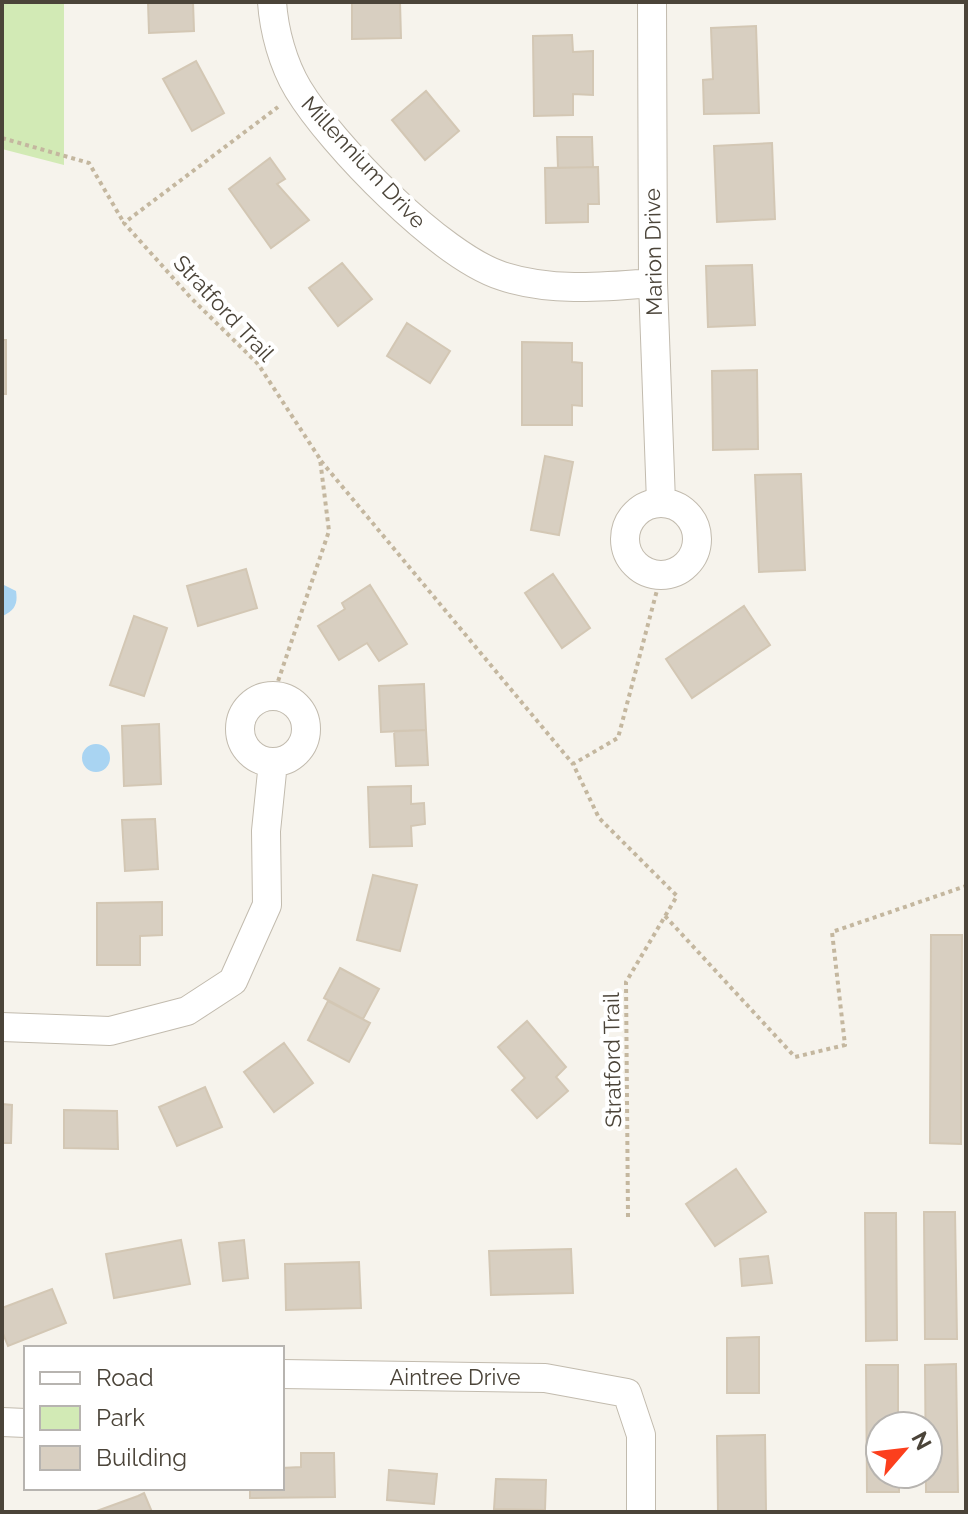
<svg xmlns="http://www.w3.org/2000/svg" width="968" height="1514" font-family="Raleway,sans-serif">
<rect width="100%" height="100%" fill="#f6f3ec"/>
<!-- green -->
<path fill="#d2eab5" d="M2,2h62v163l-62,-16z"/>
<!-- water -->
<path fill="#a9d4f2" d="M2,584l14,7c2,13 -1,19 -13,25z
M82 758a14 14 0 1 1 28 0a14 14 0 1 1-28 0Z"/>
<!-- building -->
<path fill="#d8cfc1" stroke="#d3c7b4" stroke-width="2" d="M148,2h45l1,29 -45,2z
M352,2h48l1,36 -49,1z
M756,26l3,87 -55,1 -1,-34 10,-1 -2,-51z
M572,35l1,17 20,-1v44l-20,-1v21l-39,1 -1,-80z
M196,61l28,52 -32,18 -29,-52z
M426,91l33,40 -34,29 -33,-40z
M557,137h35l1,30 -35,1z
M772,143l3,76 -58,3 -3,-76z
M270,158l15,21 -8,5 32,36 -38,28 -42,-59z
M598,167l1,37h-11v18l-42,1 -1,-55z
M342,263l30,36 -34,27 -29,-38z
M752,265l3,60 -47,2 -2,-61z
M407,323l43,28 -20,32 -43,-27z
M2,340h4v54h-4z
M522,342l50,1v19l10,1v43l-10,-1v20h-50z
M757,370l1,79 -45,1 -1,-79z
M545,456l28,6 -14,73 -28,-5z
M801,474l4,96 -46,2 -4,-97z
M246,569l11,39 -59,18 -11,-40z
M553,574l37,54 -28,20 -37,-55z
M370,585l37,59 -28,17 -12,-18 -28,17 -21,-34 27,-17 -3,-6z
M744,606l26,39 -78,53 -26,-39z
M134,616l33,12 -23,68 -34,-11z
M424,684l2,46 -45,2 -2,-46z
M159,724l2,60 -37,2 -2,-60z
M426,730l2,35 -32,1 -2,-35z
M411,786v18l13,-1 1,21 -14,2 1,20 -42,1 -2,-60z
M155,819l3,50 -33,2 -3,-51z
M373,875l44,10 -17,66 -43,-11z
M162,902v33l-22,1v29h-43v-62z
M931,935h31l-1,209 -31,-1z
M340,968l39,21 -16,30 -39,-21z
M328,1001l42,22 -21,39 -41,-22z
M527,1021l39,46 -10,10 12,14 -31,27 -25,-28 13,-12 -27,-31z
M284,1043l29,40 -39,29 -30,-40z
M205,1087l17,40 -45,19 -18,-39z
M2,1104l10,1 -1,38h-9z
M64,1110l53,1 1,38 -54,-1z
M736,1169l30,43 -51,34 -29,-42z
M924,1212h31l2,127h-32z
M865,1213h31l1,127 -31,1z
M181,1240l9,44 -76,14 -8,-44z
M244,1240l4,38 -25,3 -4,-38z
M571,1249l2,44 -82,2 -2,-44z
M768,1256l4,27 -30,3 -2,-27z
M359,1262l2,46 -75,2 -1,-46z
M52,1289l14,34 -58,23 -6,-15v-23z
M759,1337v56h-32v-55z
M956,1364l2,128h-32l-1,-127z
M866,1365h32v61h-18v48h19v18h-32z
M765,1435l1,77h-48l-1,-76z
M301,1453h33l1,44 -85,1v-10h32v-20l19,-1z
M389,1470l48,4 -3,30 -47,-4z
M496,1479l50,1 -1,30 -51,-1z
M144,1493l8,19h-58l44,-16z"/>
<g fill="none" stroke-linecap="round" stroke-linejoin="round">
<defs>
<path id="minor" d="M272,2c2,29 11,62 26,87 34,56 142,167 204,187 49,16 101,11 151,7
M652,2l1,281 8,219
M625 539a36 36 0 1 1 72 0a36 36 0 1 1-72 0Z
M240 729a33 33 0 1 1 66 0a33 33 0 1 1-66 0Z
M2,1027l108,4 77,-20 46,-30 34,-76 -1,-74 7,-69
M282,1374l263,4 82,15 14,42v77
M2,1422l24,1"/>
</defs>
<!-- minor casing -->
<use href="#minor" stroke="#c2bbae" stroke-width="30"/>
<!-- path -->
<path stroke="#c4b79f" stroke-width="4" stroke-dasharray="4 4" stroke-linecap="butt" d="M2,138l87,25 35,60
M321,461l252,303
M273,696l56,-165 -9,-72 -62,-95 -67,-66 -67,-75 154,-116
M665,916l130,141 50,-12 -13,-113 134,-46
M628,1217l-2,-235 51,-86 -78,-78 -26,-54 45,-26 43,-163"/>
<!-- minor -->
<use href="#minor" stroke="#fff" stroke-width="28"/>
</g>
<g text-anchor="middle" stroke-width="8" stroke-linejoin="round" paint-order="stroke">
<!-- street labels -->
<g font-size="22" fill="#4b4439" stroke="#fff">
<text transform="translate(364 162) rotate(47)" y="8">Millennium Drive</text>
<text transform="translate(653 252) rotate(-91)" y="8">Marion Drive</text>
<text transform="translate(224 308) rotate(47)" y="8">Stratford Trail</text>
<text transform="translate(612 1060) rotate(-91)" y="8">Stratford Trail</text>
<text x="455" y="1385">Aintree Drive</text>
</g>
</g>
<!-- border -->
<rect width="968" height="1514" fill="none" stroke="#4b4439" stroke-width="8"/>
<!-- legend -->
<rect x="24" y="1346" width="260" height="144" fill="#ffffff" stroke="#b7b4b0" stroke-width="2"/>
<rect x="40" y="1372" width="40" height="12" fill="#ffffff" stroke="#b7b4b0" stroke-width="2"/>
<text x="96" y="1386" font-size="24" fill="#4b4439">Road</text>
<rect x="40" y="1406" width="40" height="24" fill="#d2eab5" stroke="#b7b4b0" stroke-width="2"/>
<text x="96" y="1426" font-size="24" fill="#4b4439">Park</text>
<rect x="40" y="1446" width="40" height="24" fill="#d8cfc1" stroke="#b7b4b0" stroke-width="2"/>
<text x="96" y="1466" font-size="24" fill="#4b4439">Building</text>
<!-- north arrow -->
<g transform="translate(904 1450) rotate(62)"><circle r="38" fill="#ffffff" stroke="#b7b4b0" stroke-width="2"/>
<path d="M0-6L14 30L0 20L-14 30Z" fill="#fc3f1d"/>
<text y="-12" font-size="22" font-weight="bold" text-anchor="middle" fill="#4b4439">N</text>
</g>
</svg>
